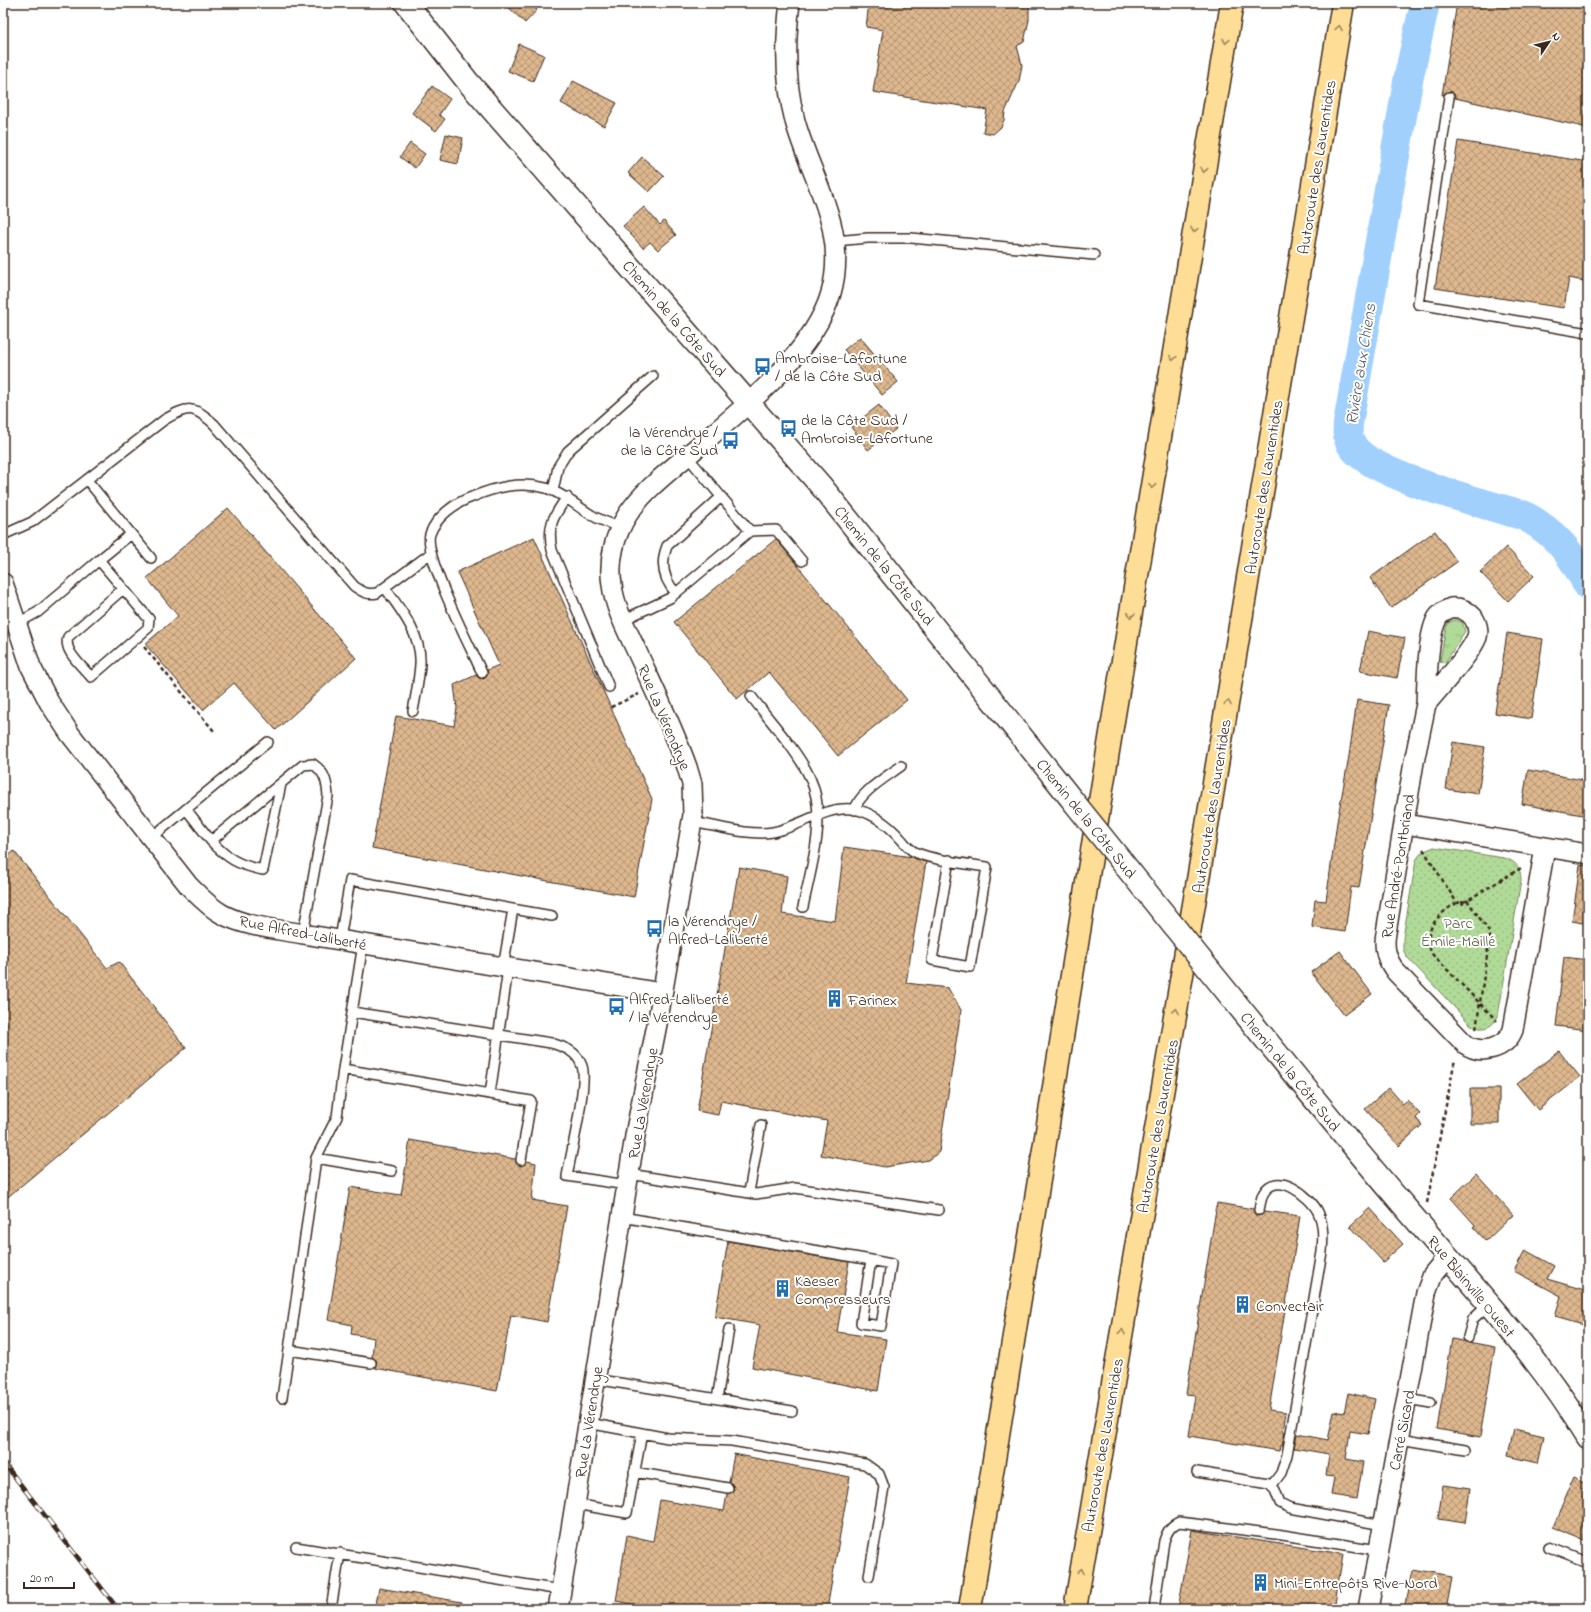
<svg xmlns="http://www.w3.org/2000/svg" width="1591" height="1612" font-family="'Indie Flower',sans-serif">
<defs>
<pattern id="grass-tufts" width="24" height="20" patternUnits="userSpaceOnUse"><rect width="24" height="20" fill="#b0da97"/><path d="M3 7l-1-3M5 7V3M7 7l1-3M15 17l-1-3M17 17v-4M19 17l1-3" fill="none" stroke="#98bb82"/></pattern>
<pattern id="park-dots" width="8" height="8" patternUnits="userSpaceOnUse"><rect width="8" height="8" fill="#b0da97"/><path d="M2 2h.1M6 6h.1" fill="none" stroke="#98bb82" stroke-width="1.8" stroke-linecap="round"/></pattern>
<pattern id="building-cross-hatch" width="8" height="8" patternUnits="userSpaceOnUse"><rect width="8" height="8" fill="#ddb78e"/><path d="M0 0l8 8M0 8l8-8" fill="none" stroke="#b49573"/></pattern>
</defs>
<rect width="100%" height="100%" fill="#fff"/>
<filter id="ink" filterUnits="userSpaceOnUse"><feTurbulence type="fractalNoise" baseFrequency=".025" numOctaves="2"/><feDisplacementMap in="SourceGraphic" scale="8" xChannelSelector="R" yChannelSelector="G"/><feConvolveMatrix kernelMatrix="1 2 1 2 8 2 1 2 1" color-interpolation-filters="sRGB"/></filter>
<g filter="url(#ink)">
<!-- grass -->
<path fill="url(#grass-tufts)" stroke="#76825a" d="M1456,620l6,2 3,9 -20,32 -5,-2 6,-34 3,-5z"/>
<!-- park -->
<path fill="url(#park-dots)" stroke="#76825a" d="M1434,847l70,11c12,3 17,10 17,22l-23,136c-5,12 -17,16 -28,8l-63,-67 -4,-7v-12l13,-78 6,-8z"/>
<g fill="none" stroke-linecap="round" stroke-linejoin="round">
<!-- river -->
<path stroke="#a1d0fd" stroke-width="30" d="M1425,3l-16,73 -60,342c-2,10 -3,20 4,29 22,30 134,57 172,69 32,18 46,37 63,69"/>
</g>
<!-- building -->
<path fill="url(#building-cross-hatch)" stroke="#3b2a1e" d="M504,3h26l7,7 -12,13z
M869,3h160v17l-5,22 -7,4 5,19 -3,16 -14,31 -1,8 -3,7 -8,7 -10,-2 4,-22 -114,-18 10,-62 -17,-3z
M1457,3h131v125l-133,-30 -1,-4 -4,-3 -8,4z
M519,44l25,11 -11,26 -25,-10z
M573,81l44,22 -13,23 -43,-23z
M432,86l18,13 -11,16 6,4 -9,12 -24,-18z
M446,134l17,4 -5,26 -18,-4z
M1458,141l130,21v120l-19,-4 -5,30 -129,-20z
M410,143l15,11 -10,14 -15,-11z
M642,157l22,19 -15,16 -21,-19z
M644,207l16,18 4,-4 12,14 -18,15 -8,-8 -7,6 -20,-22z
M860,337l38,45 -16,13 -38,-45z
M879,405l17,24 -28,21 -17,-23z
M228,508l128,150 -80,72 -42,-47 -31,27 -58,-66 33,-28 -31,-38z
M1435,531l22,31 -66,46 -21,-30z
M534,537l118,262 -18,98 -262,-49 24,-132 58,10 3,-18 -3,-23 22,-10 3,3 5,1 3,-3v-6l12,-5 -42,-93z
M776,539l131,161 -69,56 -69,-84 -32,27 -63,-77z
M1506,547l28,29 -26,25 -28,-29z
M1368,631l37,7 -8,40 -37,-7z
M1507,633l36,6 -12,80 -36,-6z
M1357,700l32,5 -30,183 -8,-1 -6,45 -33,-5 3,-27 11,1 11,-79 12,-66z
M1453,742l32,5 -7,47 -32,-5z
M1528,770l60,11v35l-66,-12z
M844,847l68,10 14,5 -20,121 42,5 13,22 -22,142 -10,8 -44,7 -64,-12 6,-34 -106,-20 -3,14 -21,-4 42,-244 48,9 -5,38 53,7z
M14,851l93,117 12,-6 67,86 -183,153v-340z
M1580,865l8,1v58l-16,-3z
M1340,951l32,43 -28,21 -33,-43z
M1564,957l24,3v70l-32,-4z
M1559,1051l21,26 -42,33 -21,-26z
M1389,1088l14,16 4,-4 13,14 -4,4 6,7 -23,21 -34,-37z
M1470,1089h29v35h-29z
M410,1140l105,19 1,3 4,4 3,-1 4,-4 9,2 -4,37 35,6 -20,116 -36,-7 -14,76 -122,-23 2,-7 -5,-4 2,-19 -23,-4 1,-9 -24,-5 22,-133 51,8z
M1476,1174l37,41 -27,26 -13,-14 2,-2 -24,-27z
M1217,1203l36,6 2,5 3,2 5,-2 2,-3 35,5 -31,194 17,2 -3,20h2l-3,14h-2l-1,5 -90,-15 6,-41 -9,-1z
M1370,1208l33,36 -20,18 -33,-36z
M728,1241l121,21 -12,70 49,7 -8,52 -126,-24 8,-42 -45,-8z
M1525,1250l29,16 -7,13 41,12v17l-5,16 -28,-8 6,-20 -47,-25z
M1452,1339l43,8 -15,90 -43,-8z
M1348,1393l27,6 -7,35 -18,-3 -4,28 17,3 -6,37 -26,-4 3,-18 -8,-1 3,-22 -35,-6 3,-14 31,6 6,-29 10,2z
M1514,1429l30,7 -6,27 -30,-7z
M734,1454l116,23 -23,132h-186l1,-3 -26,-5 11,-66 26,6 7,-41 64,11 3,-17 3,-1 4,-4 -1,-3 -4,-4z
M1575,1476l13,6v59l-35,-14z
M1443,1485l27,4 -5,34 -27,-4z
M1192,1530l151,24 -9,55h-156z
M1413,1570l39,7 -6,32h-41z
M379,1588l83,14 -1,7h-86z"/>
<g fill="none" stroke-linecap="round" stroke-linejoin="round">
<defs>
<path id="service" d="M1449,97l-31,207 170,29
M835,241l33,-3h43l183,17
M87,480l64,78
M553,491l5,-24 10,-16 85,-75
M567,497c-14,20 -20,28 -15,53l57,137
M750,531l26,-1 26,31
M3,535l29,-13 132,-102c24,-14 29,-15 50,4l140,162c9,6 13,9 23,7l54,-40
M99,560l32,-26
M385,588c16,22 37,48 35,76 -1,16 -4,31 -7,47
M676,593c-13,-14 -16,-29 -9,-47l54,-49
M623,620l47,-22 80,-67 -63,-75
M16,624l22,-12 61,-52 50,59 -1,9 -57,49c-9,-11 -28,-26 -23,-40l55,-48
M482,673c-11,-25 -59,-117 -52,-139 6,-17 25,-31 42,-37 24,-10 48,-16 74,-9 19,6 32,20 49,29 8,4 17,7 25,11
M751,696c18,24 47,55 59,82 18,39 1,89 -7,129
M186,809l25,32 92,-76 10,-1c12,8 14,18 15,32l-25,138
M855,810c3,-17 33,-34 46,-44
M692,822c26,4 55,14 81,10 26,-5 51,-25 78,-23 18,1 38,16 49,29 4,4 8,10 13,13 15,9 56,13 74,16l-17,100 -38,-7 17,-100
M151,838l117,-96
M211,841c17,18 27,24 52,29l18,-86
M340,939l10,-59 202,36
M363,944l-20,125 147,25 18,-125
M503,968l10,-59
M352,1012l199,31c13,4 26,8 31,23 6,16 -11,88 -15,110l60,9
M343,1069l-6,48 -21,41 -27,192 82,13
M490,1094l41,7 -10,59
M316,1158l76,13
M629,1174l127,20 39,-6 144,22
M749,1192l12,-67
M1259,1210c1,-5 2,-11 4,-16 13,-25 47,2 55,18 6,13 5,26 4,40l-35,203 -6,18 -9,12
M622,1217l249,43 20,4 -10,62 -20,-3 10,-63
M1468,1337l5,-18 15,-14
M595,1379l197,32
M282,1398l7,-48
M717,1399l12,-70
M1407,1399l24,4
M588,1423l80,15 64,3 133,23 14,10 5,13 -15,89
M1400,1439l65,11
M634,1472l94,16
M1197,1472l72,12 6,6 5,13 10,5 93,17
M575,1504l52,9 15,-80
M296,1547l264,43
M1549,1547l39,15
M331,1609l9,-56
M1154,1609l10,-68c3,-9 6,-15 15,-19l97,12 102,16"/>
<path id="minor" d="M3,583l28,84 18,35 21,32 119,152c10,10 20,21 33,28 24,13 55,15 81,20l359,59
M1451,608c9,-1 16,2 22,9 4,6 6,13 4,20 -7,18 -38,51 -51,67 1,-21 1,-70 12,-87 3,-4 8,-7 13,-9z
M1426,704l-12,58 -28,171c-3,16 1,27 10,39l69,72c17,12 41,4 48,-14l32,-182
M1405,824l183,30
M558,1609l78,-479 22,-111 35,-204 -1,-31 -5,-17c-14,-39 -32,-76 -49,-113 -10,-22 -23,-45 -26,-69 -4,-25 3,-51 16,-71 14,-21 34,-37 53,-53 49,-42 132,-104 150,-168 18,-63 -20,-114 -36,-172 -10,-38 -10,-79 -5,-118
M1368,1609l58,-316 7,-19 15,-18"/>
<path id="tertiary" d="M406,3l62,79 354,405 251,314
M1210,971c64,79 128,158 194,235 64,75 133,147 184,232"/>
<path id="motorway" d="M970,1609l140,-870 122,-736
M1075,1609l121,-717 147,-889"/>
</defs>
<!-- service casing -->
<use href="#service" stroke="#3b2a1e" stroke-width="12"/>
<!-- minor casing -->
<use href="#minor" stroke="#3b2a1e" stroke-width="22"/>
<!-- tertiary casing -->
<use href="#tertiary" stroke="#3b2a1e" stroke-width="25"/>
<!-- motorway casing -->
<use href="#motorway" stroke="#3b2a1e" stroke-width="25"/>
<!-- path -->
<path stroke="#3b2a1e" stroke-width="2.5" stroke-dasharray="4 3" stroke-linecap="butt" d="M144,647l70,84
M611,707l28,-13
M1423,849l34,54 9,-2 55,-33
M1467,900l21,30 2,6 -14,93
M1462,901l1,4
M1457,903c-19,10 -36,29 -25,51l65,67
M1427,1203l28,-144"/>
<!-- service -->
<use href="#service" stroke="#fff" stroke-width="9"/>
<!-- minor -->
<use href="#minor" stroke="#fff" stroke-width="19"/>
<!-- tertiary -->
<use href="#tertiary" stroke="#fff" stroke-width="22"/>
<!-- motorway -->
<use href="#motorway" stroke="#fedd96" stroke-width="22"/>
<defs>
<path id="rail" d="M3,1462l115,147"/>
</defs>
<!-- rail casing -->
<use href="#rail" stroke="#3b2a1e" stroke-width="4.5"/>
<!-- rail -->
<use href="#rail" stroke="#fff" stroke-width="3" stroke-dasharray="9" stroke-linecap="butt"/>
<defs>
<path id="tertiary-bridge" d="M1073,801l137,170"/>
</defs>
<!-- tertiary-bridge casing -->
<use href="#tertiary-bridge" stroke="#3b2a1e" stroke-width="25" stroke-linecap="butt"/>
<!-- tertiary-bridge -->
<use href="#tertiary-bridge" stroke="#fff" stroke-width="22"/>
</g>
<!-- one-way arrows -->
<defs><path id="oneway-chevron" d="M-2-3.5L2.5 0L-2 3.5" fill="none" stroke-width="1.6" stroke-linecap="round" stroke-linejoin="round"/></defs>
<g stroke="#9c845a">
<use href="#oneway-chevron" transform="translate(1339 28) rotate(-81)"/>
<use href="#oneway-chevron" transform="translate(1226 41) rotate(100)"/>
<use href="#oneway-chevron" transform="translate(1204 170) rotate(100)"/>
<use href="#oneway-chevron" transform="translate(1194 230) rotate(99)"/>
<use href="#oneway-chevron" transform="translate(1173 358) rotate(99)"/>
<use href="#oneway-chevron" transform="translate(1152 486) rotate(99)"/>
<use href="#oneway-chevron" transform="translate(1131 615) rotate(99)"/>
<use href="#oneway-chevron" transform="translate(1228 703) rotate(-81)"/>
<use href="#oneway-chevron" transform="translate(1176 1011) rotate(-80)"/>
<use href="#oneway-chevron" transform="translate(1122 1332) rotate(-80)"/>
<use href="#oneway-chevron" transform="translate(1081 1571) rotate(-80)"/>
</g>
</g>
<!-- icons -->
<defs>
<symbol id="bus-bare" viewBox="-9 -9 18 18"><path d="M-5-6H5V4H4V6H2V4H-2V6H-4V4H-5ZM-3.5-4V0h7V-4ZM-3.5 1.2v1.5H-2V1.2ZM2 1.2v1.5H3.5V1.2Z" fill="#1f6fb2" stroke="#fff" stroke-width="2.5" paint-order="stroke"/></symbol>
<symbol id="building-bare" viewBox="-9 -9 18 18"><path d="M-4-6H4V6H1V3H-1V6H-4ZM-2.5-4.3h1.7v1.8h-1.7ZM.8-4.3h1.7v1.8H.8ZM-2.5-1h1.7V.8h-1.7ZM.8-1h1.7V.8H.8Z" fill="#1f6fb2" stroke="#fff" stroke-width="2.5" paint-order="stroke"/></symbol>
</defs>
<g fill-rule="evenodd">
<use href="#bus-bare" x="750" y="354" width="25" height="25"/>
<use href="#bus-bare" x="776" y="416" width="25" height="25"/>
<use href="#bus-bare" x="718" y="428" width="25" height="25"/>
<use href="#bus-bare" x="642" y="916" width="25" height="25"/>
<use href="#building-bare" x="822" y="986" width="25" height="25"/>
<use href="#bus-bare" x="604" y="994" width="25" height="25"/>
<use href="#building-bare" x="770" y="1276" width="25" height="25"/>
<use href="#building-bare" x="1230" y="1292" width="25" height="25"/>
<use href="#building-bare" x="1248" y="1570" width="25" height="25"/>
</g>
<g text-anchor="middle" stroke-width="4" stroke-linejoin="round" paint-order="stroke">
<!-- street labels -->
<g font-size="16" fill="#3b2a1e" stroke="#fff">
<text transform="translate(1316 167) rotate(-81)" y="6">Autoroute des Laurentides</text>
<text transform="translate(675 318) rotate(49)" y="6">Chemin de la Côte Sud</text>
<text transform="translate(1263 487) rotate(-81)" y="6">Autoroute des Laurentides</text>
<text transform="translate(885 565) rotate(51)" y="6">Chemin de la Côte Sud</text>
<text transform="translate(665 717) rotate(67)" y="6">Rue La Vérendrye</text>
<text transform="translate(1211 806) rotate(-81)" y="6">Autoroute des Laurentides</text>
<text transform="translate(1087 818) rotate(51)" y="6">Chemin de la Côte Sud</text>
<text transform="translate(1397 866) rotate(-81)" y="6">Rue André-Pontbriand</text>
<text transform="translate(303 932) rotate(11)" y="6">Rue Alfred-Laliberté</text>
<text transform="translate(1291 1071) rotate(51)" y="6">Chemin de la Côte Sud</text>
<text transform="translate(642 1103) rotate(-80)" y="6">Rue La Vérendrye</text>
<text transform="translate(1157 1126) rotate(-80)" y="6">Autoroute des Laurentides</text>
<text transform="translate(1472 1286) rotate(50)" y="6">Rue Blainville Ouest</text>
<text transform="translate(588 1422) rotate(-81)" y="6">Rue La Vérendrye</text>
<text transform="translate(1401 1430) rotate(-79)" y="6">Carré Sicard</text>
<text transform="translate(1102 1445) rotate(-80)" y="6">Autoroute des Laurentides</text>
</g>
<!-- poi labels -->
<g font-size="16" fill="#3b2a1e" stroke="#fff" text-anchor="start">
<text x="775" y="363">Ambroise-Lafortune<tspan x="775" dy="18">/ de la Côte Sud</tspan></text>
<text x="801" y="425">de la Côte Sud /<tspan x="801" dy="18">Ambroise-Lafortune</tspan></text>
<text x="718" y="437" text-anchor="end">la Vérendrye /<tspan x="718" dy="18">de la Côte Sud</tspan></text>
<text x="668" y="926">la Vérendrye /<tspan x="668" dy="18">Alfred-Laliberté</tspan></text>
<text x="629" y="1004">Alfred-Laliberté<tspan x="629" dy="18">/ la Vérendrye</tspan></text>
<text x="848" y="1005">Farinex</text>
<text x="795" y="1286">Kaeser<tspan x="795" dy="18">Compresseurs</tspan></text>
<text x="1256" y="1311">Convectair</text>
<text x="1274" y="1588">Mini-Entrepôts Rive-Nord</text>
</g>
<!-- park labels -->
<g font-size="16" fill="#5e5f42" stroke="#fff">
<text x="1458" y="928">Parc<tspan x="1458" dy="18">Émile-Maillé</tspan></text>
</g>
<!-- water labels -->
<g font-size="17" font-style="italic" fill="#5a5c61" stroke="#fff">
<text transform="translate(1360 364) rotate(-81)" y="6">Rivière aux Chiens</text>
</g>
</g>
<!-- margin -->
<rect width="1591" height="1612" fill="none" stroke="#fff" stroke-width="16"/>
<rect x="8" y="8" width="1575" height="1596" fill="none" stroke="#3b2a1e" stroke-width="1.5" filter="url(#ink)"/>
<!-- north arrow -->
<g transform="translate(1549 42) rotate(55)" stroke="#ffffff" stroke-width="3" paint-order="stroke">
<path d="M0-3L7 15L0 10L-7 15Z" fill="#3b2a1e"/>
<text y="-6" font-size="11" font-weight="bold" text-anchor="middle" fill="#3b2a1e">N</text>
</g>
<!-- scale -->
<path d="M24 1582v6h50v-6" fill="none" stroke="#3b2a1e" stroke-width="2"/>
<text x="30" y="1582" font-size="12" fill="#3b2a1e" stroke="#ffffff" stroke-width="3" paint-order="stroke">20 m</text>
</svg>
